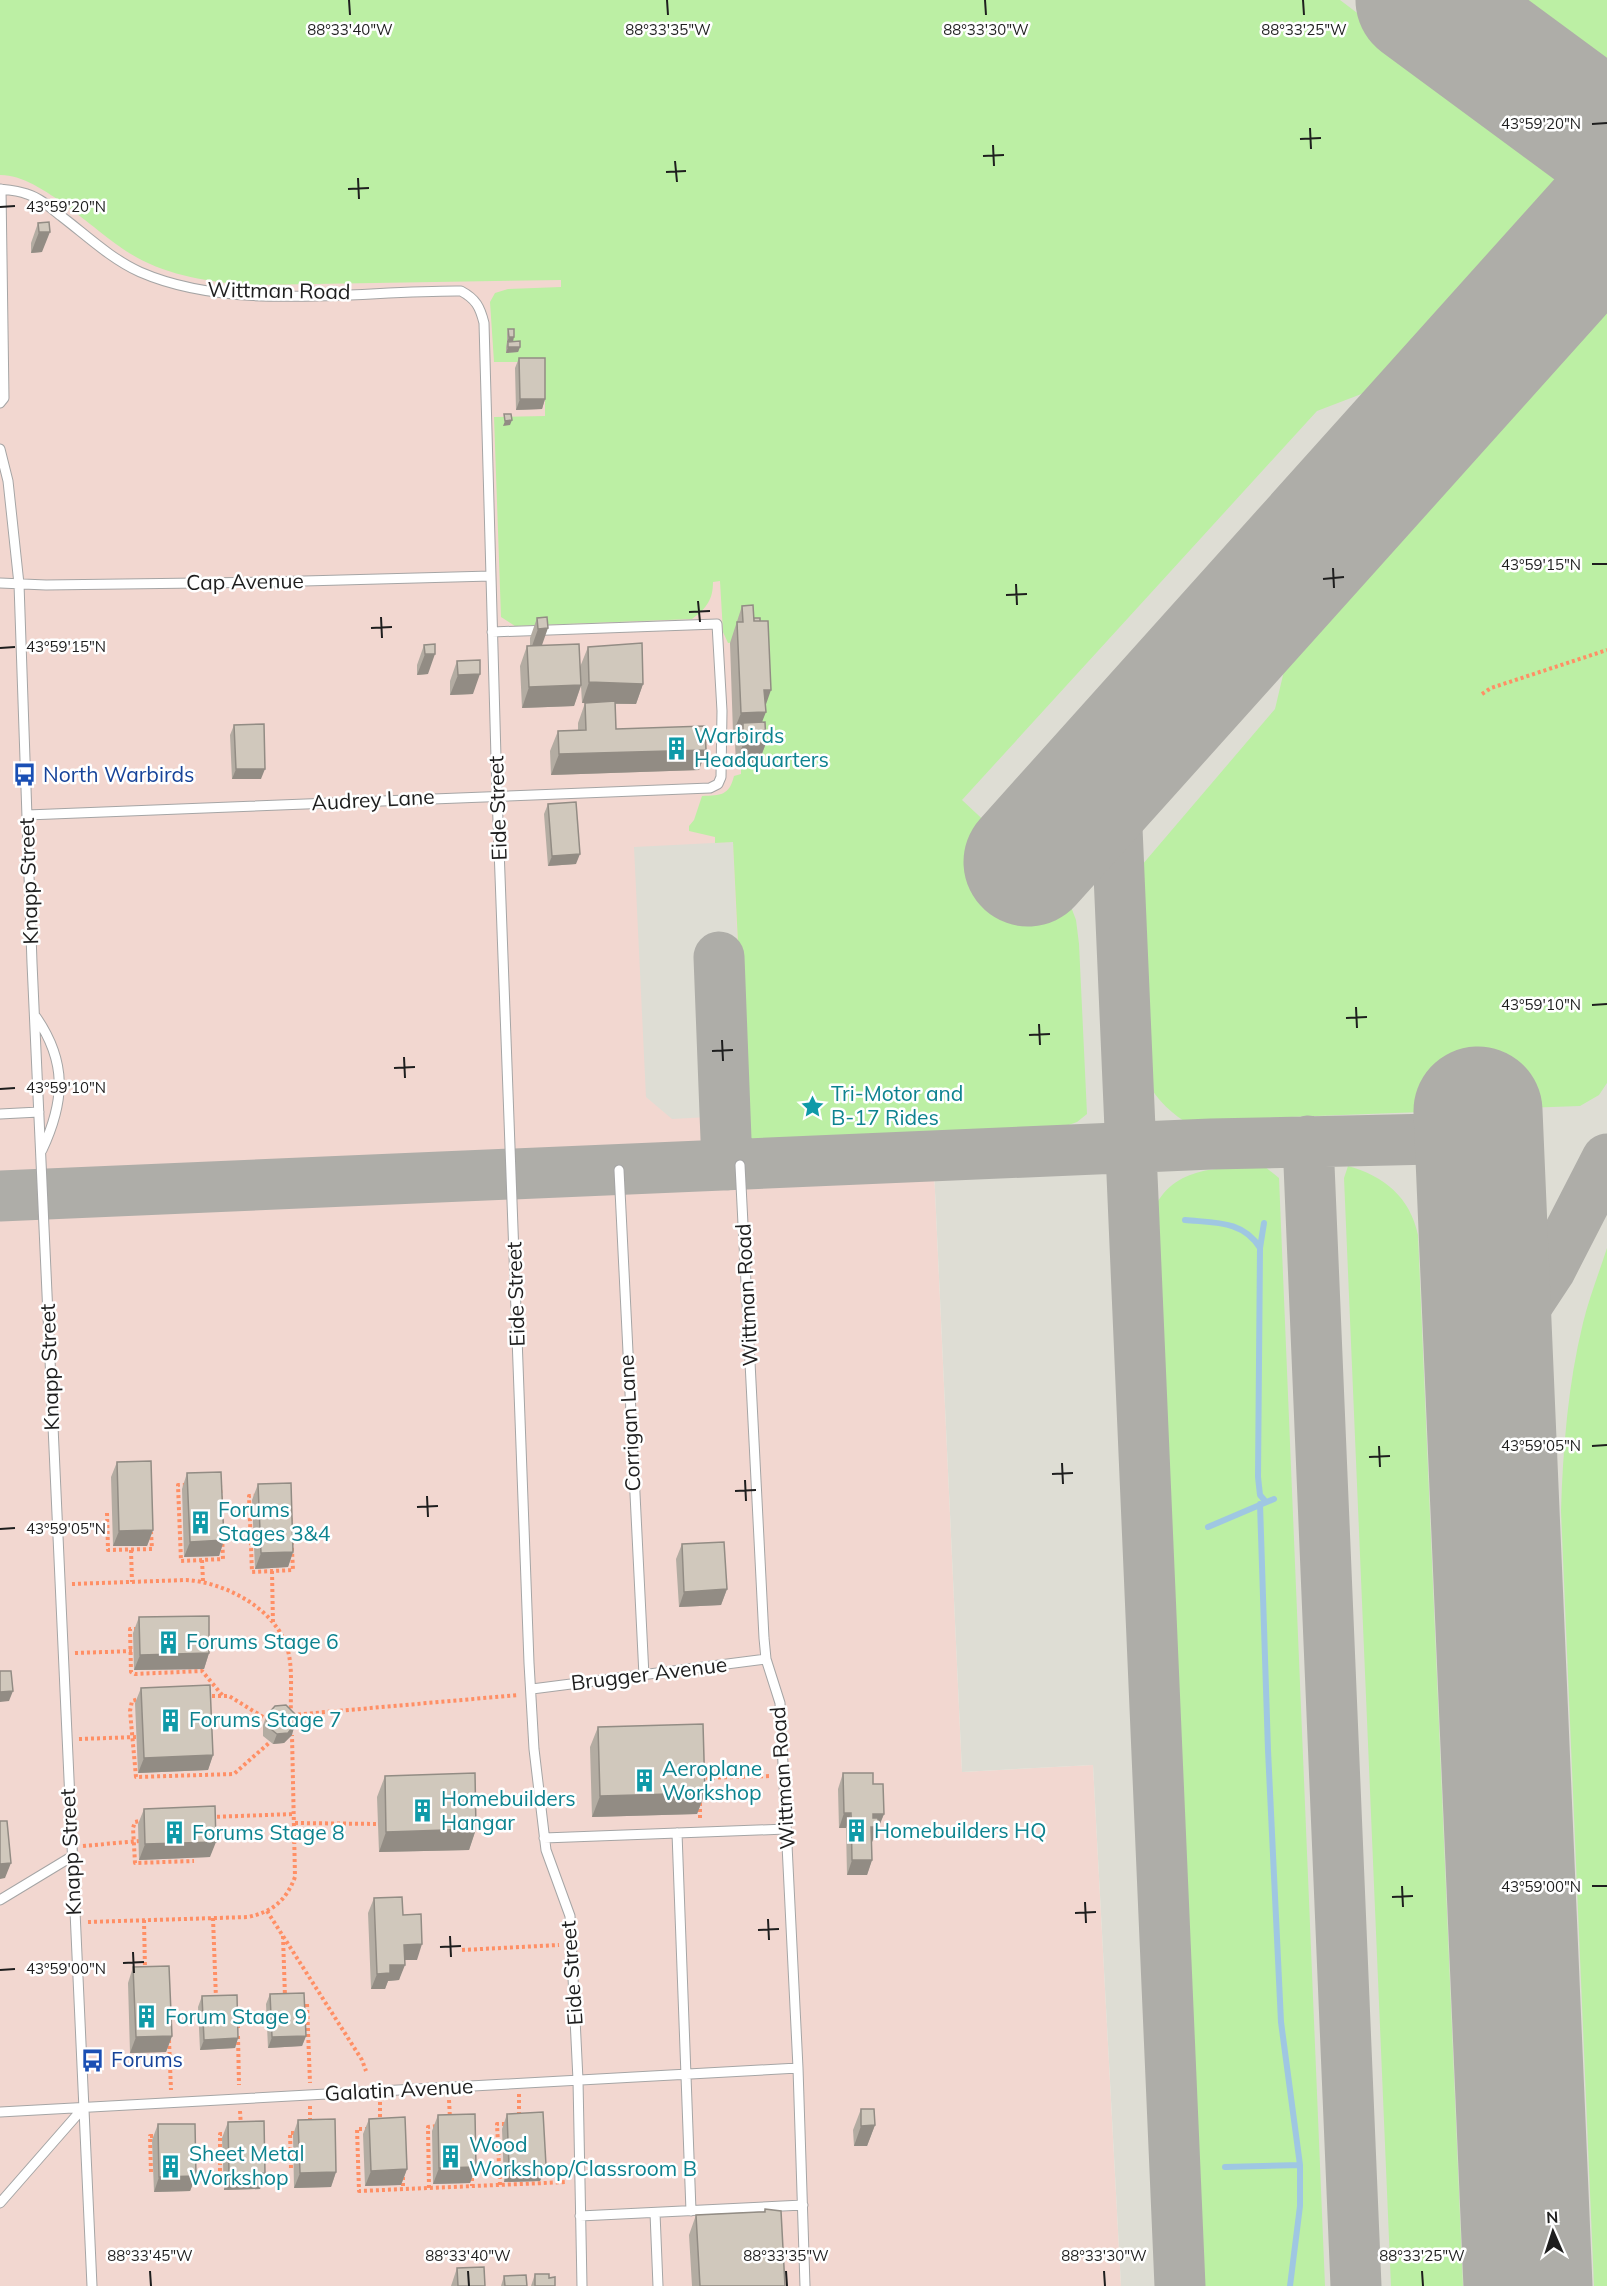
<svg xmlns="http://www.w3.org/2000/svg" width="1607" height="2286" font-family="Mulish,sans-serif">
<rect width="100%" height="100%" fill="#f0eee3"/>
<!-- commercial -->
<path fill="#f2d7d0" d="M20,0l873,287 69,1485 131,-7 28,521h-1121v-2285z"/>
<!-- airport -->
<path fill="#deddd4" d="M536,0h1071v2286h-486l-28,-521 -131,7 -69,-1485z
M733,842l12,273 -73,4 -26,-22 -12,-250z"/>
<!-- grass -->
<path fill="#bcefa4" d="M0,0h1340l219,165 3,33 -164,182 -81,31 -355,389 106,99 8,21 3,24 8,170 -10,8 -14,5 -60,8 -255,11 -15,-304 -18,1v-6l-26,-6v-5l5,-6 8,-24c19,-1 27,0 32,-20l7,-2v-10l17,-1 -22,-121 -8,1 -5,-11 -3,-51 -7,1c0,17 -6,26 -21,37l-177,7 -14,-9 -7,-200 51,-1v-54h-51l-4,-60 5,-9 13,-4 53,-2v-7l-313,5c-38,-3 -78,-9 -112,-28 -38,-21 -95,-83 -136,-82z
M1492,0h115v85z
M1607,282v801l-8,12 -19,11 -396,15c-18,-12 -31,-26 -40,-46l-8,-178 6,-32 133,-156 17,-72z
M1264,1166l15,12 46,1108h-130l-45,-1069c21,-53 66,-48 114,-51z
M1348,1166c36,10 62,31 70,69l45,1051h-72l-47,-1108z
M1607,1248v1038h-13l-33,-775c2,-63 7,-127 22,-188 6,-25 16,-50 24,-75z"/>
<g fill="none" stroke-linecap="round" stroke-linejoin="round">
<!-- stream -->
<path stroke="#9fc7e2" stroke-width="6" d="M1185,1220c29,3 58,0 75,28l-2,229 2,18 6,7
M1260,1248l4,-25
M1260,1504l8,246 13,272 19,143v41l-10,80
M1208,1527l66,-28
M1225,2167l75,-2"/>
<!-- taxiway -->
<path stroke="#aeada8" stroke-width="51" d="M1140,737l-22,37 -1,54 63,1458
M719,957l8,208
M1308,1141l48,1145
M0,1196l1211,-52 267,-6
M1488,1364l62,-94 57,-111"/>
<!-- runway -->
<path stroke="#aeada8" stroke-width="129" d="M1420,0l187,138
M1028,862l579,-645
M1478,1111l50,1175"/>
<defs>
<path id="service" d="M0,189c9,1 19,2 27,5 13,4 24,14 34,22 25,19 50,43 79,56 94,41 220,18 321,19 15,8 19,16 23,32l13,471 32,869 5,86 12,101 24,66 8,164 4,206
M0,403l4,-5 -3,-209
M0,449l8,32 11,103 13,379 60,1323
M0,583l46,2 221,-3 224,-6
M27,815l683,-27 8,-4 3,-7 1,-66 -5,-87 -225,8
M36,1017c31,45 29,84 6,133
M0,1114l39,-2
M740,1165l24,473 2,21 14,44 18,365 7,218
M619,1170l25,506
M532,1689l234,-30
M677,1833l14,378
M544,1838l242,-9
M0,1900l71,-43
M0,2112l798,-44
M0,2203l84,-96
M655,2213l3,73
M580,2216l223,-11"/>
</defs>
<!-- service casing -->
<use href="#service" stroke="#a5a5a5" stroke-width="11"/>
<!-- path -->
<path stroke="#ff8f65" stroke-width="4" stroke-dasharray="3 3" stroke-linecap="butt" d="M1482,694l9,-6 116,-38
M220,1484l3,75 -42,2 -3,-76z
M289,1494l4,76 -41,2 -3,-76z
M107,1513l1,37 44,-1 -1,-17
M131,1550l1,32
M202,1560l1,21
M272,1571l1,53
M72,1584l114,-4c37,2 84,26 99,62 9,20 5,50 6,71
M137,1629h-7l1,43 4,2 67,-3 21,25
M75,1653l59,-2
M206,1696h23l39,24
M142,1698l-10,3 -2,10 6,66 98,-3 36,-32
M292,1715l226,-20
M79,1739l58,-2
M700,1778l71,-2
M700,1803v16
M211,1817l83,-3
M144,1820l-9,2 -2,6 2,35 59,-2
M295,1823l83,1
M83,1846l56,-5
M267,1911l95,149 4,11
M213,1918l3,81
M144,1920l1,49
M88,1922l160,-5c24,-5 38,-16 47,-40l-3,-142
M283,1936l2,61
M462,1950l97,-5
M307,2004l3,79
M238,2007v21
M238,2036l1,49
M169,2040l2,50
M519,2094v23
M449,2100l1,19
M380,2102v20
M310,2106v16
M240,2111l1,16
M368,2129h-11l2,62 208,-9
M291,2168l-1,-35h8
M220,2171v-37h8
M151,2172l-1,-36h7
M472,2172v14
M403,2177v12
M500,2185l-3,-61h10
M429,2188l-1,-61 9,-1"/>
<!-- service -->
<use href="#service" stroke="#fff" stroke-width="9"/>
</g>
<!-- wall -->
<path fill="#b3aca2" d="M38,223l4,29 -11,1v-10z
M508,329l5,13 7,5 -2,5 -12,1v-6l1,-5v-8z
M519,358l26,41 -3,10 -26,1 -1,-42z
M742,606l12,12 11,88 -3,16 4,21 -8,21h-22l-1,-21 4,-10h-6l-3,-90z
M537,618l5,27 38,22 8,-20 55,37 -7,20h-21l1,25 90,21 -7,20 -148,5 -1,-24 8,-20 20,-1v-7l7,-20h-3l-1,-17 -7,20 -52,2 -2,-42 7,-20h3v-8z
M424,645l4,29 -11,1v-10z
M457,661l16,33 -23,1v-14z
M234,725l27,54h-29l-2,-44z
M548,804l28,60 -28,2 -4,-52z
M117,1462l36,68 -6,16h-34l-2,-69z
M187,1473l37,67 -5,16 -35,1 -2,-68z
M258,1484l35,68 -5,15 -33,2 -3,-69z
M682,1544l45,45 -6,16 -42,2 -3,-48z
M139,1617l70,36 -5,16 -70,1 -1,-37z
M141,1688l72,67 -5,15 -70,3 -3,-70z
M267,1715l25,20 -8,8 -11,1 -10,-8v-11z
M598,1727l107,66 -8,21 -105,3 -2,-70z
M843,1773l30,11 11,30 -6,15h-1l-5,13v18l-5,15h-20l-1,-47h-7l-1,-39z
M385,1776l91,53 -7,21 -90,2 -2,-55z
M144,1809l66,48 -71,3 -1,-36z
M374,1898l29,17 14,45h-13l-5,20 -11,1 -3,8h-14l-3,-76z
M133,1967l39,69 -6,16 -36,1 -2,-70z
M270,1994l36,42 -4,10 -34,2 -2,-44z
M202,1996l36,42 -3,10 -35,2 -2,-43z
M861,2109l14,16 -8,21h-13l-1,-16z
M507,2114l39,51 -6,16 -36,1 -2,-53z
M438,2115l38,52 -6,16 -37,1 -1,-53z
M369,2119l38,50 -6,16 -36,1 -2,-52z
M298,2120l38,52 -5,15 -37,1 -1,-53z
M228,2122l37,51 -5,16 -36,1 -2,-52z
M158,2124l38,52 -6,15 -36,1 -2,-52z
M765,2209l20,77h-93l-3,-51 7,-20 68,-3z
M457,2268l28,18h-34z
M535,2274l14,4 6,8h-24z
M504,2276l23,10h-26z"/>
<!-- shaded-wall -->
<path fill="#928c84" d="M39,232h11l-8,20 -11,1z
M509,337h5l-1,5h-6z
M508,347h12l-2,5 -12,1z
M520,399h25l-3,10 -26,1z
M512,420l-2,5 -7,1 2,-5z
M548,628l-7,20 -10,1 7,-20z
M425,654h10l-7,20 -11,1z
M480,674l-7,20 -23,1 8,-20z
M589,682l54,2 -7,20 -54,-1z
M581,685l-7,21 -52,2 7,-21z
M764,690h7l-7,20z
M766,712l-8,20 -15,-9 -4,10h-6l8,-20z
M766,743l-8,21h-22l7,-20z
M706,750l-7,20 -148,5 8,-21z
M236,769h29l-4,10h-29z
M580,854l-4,10 -28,2 4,-10z
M153,1530l-6,16h-34l6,-15z
M224,1540l-5,16 -35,1 6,-15z
M293,1552l-5,15 -33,2 6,-16z
M727,1589l-6,16 -42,2 5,-15z
M209,1653l-5,16 -70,1 6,-15z
M13,1691l-4,10 -9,1v-10z
M295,1724l-3,11 -8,8 -11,1 4,-10z
M213,1755l-5,15 -70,3 6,-15z
M705,1793l-8,21 -105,3 8,-21z
M844,1813h7l-5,15h-7z
M873,1814h11l-12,28h-6z
M476,1829l-7,21 -90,2 7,-20z
M216,1842l-6,15 -71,3 6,-16z
M852,1860h20l-5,15h-20z
M11,1863l-6,15 -5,1v-15z
M422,1944l-5,16h-19l6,-15z
M390,1965h15l-6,15 -11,1 -3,8h-14l6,-15z
M172,2036l-6,16 -36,1 6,-16z
M306,2036l-4,10 -34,2 4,-11z
M238,2038l-3,10 -35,2 4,-10z
M875,2125l-8,21h-13l7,-20z
M546,2165l-6,16 -36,1 5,-15z
M476,2167l-6,16 -37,1 6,-16z
M407,2169l-6,16 -36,1 6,-15z
M336,2172l-5,15 -37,1 6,-15z
M265,2173l-5,16 -36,1 5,-16z
M196,2176l-6,15 -36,1 5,-15z"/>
<!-- building -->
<path fill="#d0c8bc" stroke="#928c84" stroke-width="1.5" d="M49,222l1,10h-11l-1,-9z
M508,329h6v8h-5z
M520,341v6h-12v-5z
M519,358h26v41h-25z
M504,414h7l1,6 -7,1z
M753,605l1,16h14l3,69h-7l2,22 -25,1 -4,-91h6l-1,-16z
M547,617l1,11 -10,1 -1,-11z
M754,618h6v3h-6z
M642,643l1,41 -54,-2 -1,-35z
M435,644v10h-10l-1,-9z
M579,644l2,41 -52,2 -2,-41z
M480,660v14l-22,1 -1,-14z
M615,701l1,28 89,-3 1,24 -147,4 -1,-23 28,-1 -1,-27z
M765,722l1,21 -23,1v-21z
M264,724l1,45h-29l-2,-44z
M576,802l4,52 -28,2 -4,-52z
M151,1461l2,69 -34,1 -2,-69z
M221,1472l3,68 -34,2 -3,-69z
M291,1483l2,69 -32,1 -3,-69z
M724,1542l3,47 -43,3 -2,-48z
M209,1616v37l-69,2 -1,-38z
M0,1671h11l2,20 -13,1z
M210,1685l3,70 -69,3 -3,-70z
M286,1705l9,9v10l-7,9 -11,1 -10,-8v-11l8,-9z
M703,1724l2,69 -105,3 -2,-69z
M475,1773l1,56 -90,3 -1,-56z
M843,1773h30v11h10l1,30h-11v4h5v9h-7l1,33h-20l-1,-47h-7z
M215,1806l1,36 -71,2 -1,-35z
M0,1821h7l4,42 -11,1z
M402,1897l1,18 18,-1 1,30 -18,1 1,20h-15v8l-13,1 -3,-76z
M169,1966l3,70 -36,1 -3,-70z
M304,1993l2,43 -34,1 -2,-43z
M237,1995l1,43 -34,2 -2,-44z
M861,2109h13l1,16 -14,1z
M543,2112l3,53 -37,2 -2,-53z
M475,2114l1,53 -37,1 -1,-53z
M405,2117l2,52 -36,2 -2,-52z
M335,2119l1,53 -36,1 -2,-53z
M264,2121l1,52 -36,1 -1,-52z
M158,2124h37l1,52 -37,1z
M765,2209l16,2 4,75h-85l-4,-71 63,-3h6z
M484,2267l1,19h-27l-1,-18z
M535,2274h14v4l6,-1v9h-20z
M526,2275l1,11h-22l-1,-10z"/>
<!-- ticks -->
<path fill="none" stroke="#1e1e1e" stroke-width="2" d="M349,0l1,15M667,0l1,15M985,0l1,15M1303,0l1,15M1592,124l15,-1M1310,128l1,21M1300,139l21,-1M993,145l1,21M983,156l21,-1M675,161l2,21M666,172l20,-1M358,178l1,21M348,189l21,-1M0,207l15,-1M1592,564h15M1333,568l1,20M1323,579l21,-2M1016,584l1,21M1006,595l21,-1M698,601l2,21M689,612l21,-1M381,617l1,21M371,628l21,-1M0,648l15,-1M1592,1005l15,-1M1356,1007l1,21M1346,1018l21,-1M1039,1024l1,21M1029,1035l21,-1M722,1040l1,21M712,1051l21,-1M404,1057l1,21M394,1068l21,-1M0,1089l15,-1M1379,1446l1,21M1592,1446l15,-1M1369,1457l21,-1M1062,1463l1,21M1052,1474l21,-1M745,1480l1,21M735,1491l21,-1M427,1496l1,21M417,1507l21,-1M0,1529l15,-1M1402,1886l1,21M1592,1886h15M1392,1897l21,-1M1085,1902l1,21M1075,1913l21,-1M768,1919l1,21M758,1930l21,-1M450,1936l1,21M440,1947l21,-1M133,1952l1,21M123,1963l21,-1M0,1970l15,-1M150,2271l1,15M468,2271l1,15M786,2271l1,15M1104,2271l1,15M1422,2271l1,15"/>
<!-- icons -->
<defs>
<symbol id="building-bare" viewBox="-9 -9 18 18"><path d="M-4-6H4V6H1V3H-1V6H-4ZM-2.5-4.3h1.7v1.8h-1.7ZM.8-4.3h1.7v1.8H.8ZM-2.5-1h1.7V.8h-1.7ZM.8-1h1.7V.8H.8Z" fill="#0f9aa8" stroke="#fff" stroke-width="2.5" paint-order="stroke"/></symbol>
<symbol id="bus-bare" viewBox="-9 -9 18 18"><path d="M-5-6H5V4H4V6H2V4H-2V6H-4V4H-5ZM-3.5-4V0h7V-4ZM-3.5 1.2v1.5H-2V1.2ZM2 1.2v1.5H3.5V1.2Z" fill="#1a4fb4" stroke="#fff" stroke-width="2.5" paint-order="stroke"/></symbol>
<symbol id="sight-bare" viewBox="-9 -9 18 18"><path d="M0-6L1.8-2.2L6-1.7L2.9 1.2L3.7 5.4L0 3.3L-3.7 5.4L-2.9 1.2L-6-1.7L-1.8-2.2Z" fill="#0f9aa8" stroke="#fff" stroke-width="2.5" paint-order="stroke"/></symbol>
</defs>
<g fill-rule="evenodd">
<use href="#building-bare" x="660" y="732" width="33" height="33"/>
<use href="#bus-bare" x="8" y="758" width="33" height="33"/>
<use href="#sight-bare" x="796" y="1090" width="33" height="33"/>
<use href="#building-bare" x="184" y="1506" width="33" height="33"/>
<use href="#building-bare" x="152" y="1626" width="33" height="33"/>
<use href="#building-bare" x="154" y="1704" width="33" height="33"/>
<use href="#building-bare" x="628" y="1764" width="33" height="33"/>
<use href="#building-bare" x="406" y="1794" width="33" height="33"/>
<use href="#building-bare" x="840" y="1814" width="33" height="33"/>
<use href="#building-bare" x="158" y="1816" width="33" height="33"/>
<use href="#building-bare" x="130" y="2000" width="33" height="33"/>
<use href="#bus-bare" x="76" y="2044" width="33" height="33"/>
<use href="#building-bare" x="434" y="2140" width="33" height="33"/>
<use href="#building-bare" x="154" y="2150" width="33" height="33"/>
</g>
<g text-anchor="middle" stroke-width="5" stroke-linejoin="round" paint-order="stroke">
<!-- street labels -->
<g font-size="21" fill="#1e1e1e" stroke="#fff">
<text transform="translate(279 291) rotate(1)" y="7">Wittman Road</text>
<text transform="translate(245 582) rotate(-1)" y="7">Cap Avenue</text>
<text transform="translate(373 800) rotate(-3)" y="7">Audrey Lane</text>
<text transform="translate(498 808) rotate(-92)" y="7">Eide Street</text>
<text transform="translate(29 881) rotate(-92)" y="7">Knapp Street</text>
<text transform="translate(516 1294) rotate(-92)" y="7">Eide Street</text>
<text transform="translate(747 1295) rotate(-93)" y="7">Wittman Road</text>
<text transform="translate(50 1367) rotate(-92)" y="7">Knapp Street</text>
<text transform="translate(630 1423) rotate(-93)" y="7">Corrigan Lane</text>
<text transform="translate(649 1674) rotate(-7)" y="7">Brugger Avenue</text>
<text transform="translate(783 1778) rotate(-94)" y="7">Wittman Road</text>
<text transform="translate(71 1852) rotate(-93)" y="7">Knapp Street</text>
<text transform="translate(572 1973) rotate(-94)" y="7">Eide Street</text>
<text transform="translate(399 2090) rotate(-3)" y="7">Galatin Avenue</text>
</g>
<!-- culture labels -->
<g font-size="21" fill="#0d838f" stroke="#fff" text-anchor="start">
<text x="694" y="743">Warbirds<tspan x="694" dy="24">Headquarters</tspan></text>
<text x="831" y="1101">Tri-Motor and<tspan x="831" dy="24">B-17 Rides</tspan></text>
<text x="218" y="1517">Forums<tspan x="218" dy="24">Stages 3&amp;4</tspan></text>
<text x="186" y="1649">Forums Stage 6</text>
<text x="189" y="1727">Forums Stage 7</text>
<text x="662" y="1776">Aeroplane<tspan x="662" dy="24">Workshop</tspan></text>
<text x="441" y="1806">Homebuilders<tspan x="441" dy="24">Hangar</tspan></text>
<text x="874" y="1838">Homebuilders HQ</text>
<text x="192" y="1840">Forums Stage 8</text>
<text x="165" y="2024">Forum Stage 9</text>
<text x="469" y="2152">Wood<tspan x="469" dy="24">Workshop/Classroom B</tspan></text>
<text x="189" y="2161">Sheet Metal<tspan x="189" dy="24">Workshop</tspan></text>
</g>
<!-- transit labels -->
<g font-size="21" fill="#164399" stroke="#fff" text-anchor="start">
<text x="43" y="782">North Warbirds</text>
<text x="111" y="2067">Forums</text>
</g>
</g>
<g font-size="15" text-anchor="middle" fill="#1e1e1e" stroke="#fff" stroke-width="5" stroke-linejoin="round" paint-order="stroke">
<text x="350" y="35">88°33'40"W</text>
<text x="668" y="35">88°33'35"W</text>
<text x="986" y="35">88°33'30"W</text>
<text x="1304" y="35">88°33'25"W</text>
<text x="1541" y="129">43°59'20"N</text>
<text x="66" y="212">43°59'20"N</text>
<text x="1541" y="570">43°59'15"N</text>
<text x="66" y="652">43°59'15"N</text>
<text x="1541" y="1010">43°59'10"N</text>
<text x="66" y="1093">43°59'10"N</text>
<text x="1541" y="1451">43°59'05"N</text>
<text x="66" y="1534">43°59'05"N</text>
<text x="1541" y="1892">43°59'00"N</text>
<text x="66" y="1974">43°59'00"N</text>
<text x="150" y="2261">88°33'45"W</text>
<text x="468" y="2261">88°33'40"W</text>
<text x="786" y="2261">88°33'35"W</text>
<text x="1104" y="2261">88°33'30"W</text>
<text x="1422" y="2261">88°33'25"W</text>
</g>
<!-- north arrow -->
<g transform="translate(1553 2232) rotate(357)" stroke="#ffffff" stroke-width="4.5" paint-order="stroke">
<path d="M0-4.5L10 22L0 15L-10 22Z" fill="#1e1e1e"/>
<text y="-9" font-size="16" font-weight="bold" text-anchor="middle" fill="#1e1e1e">N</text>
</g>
</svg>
